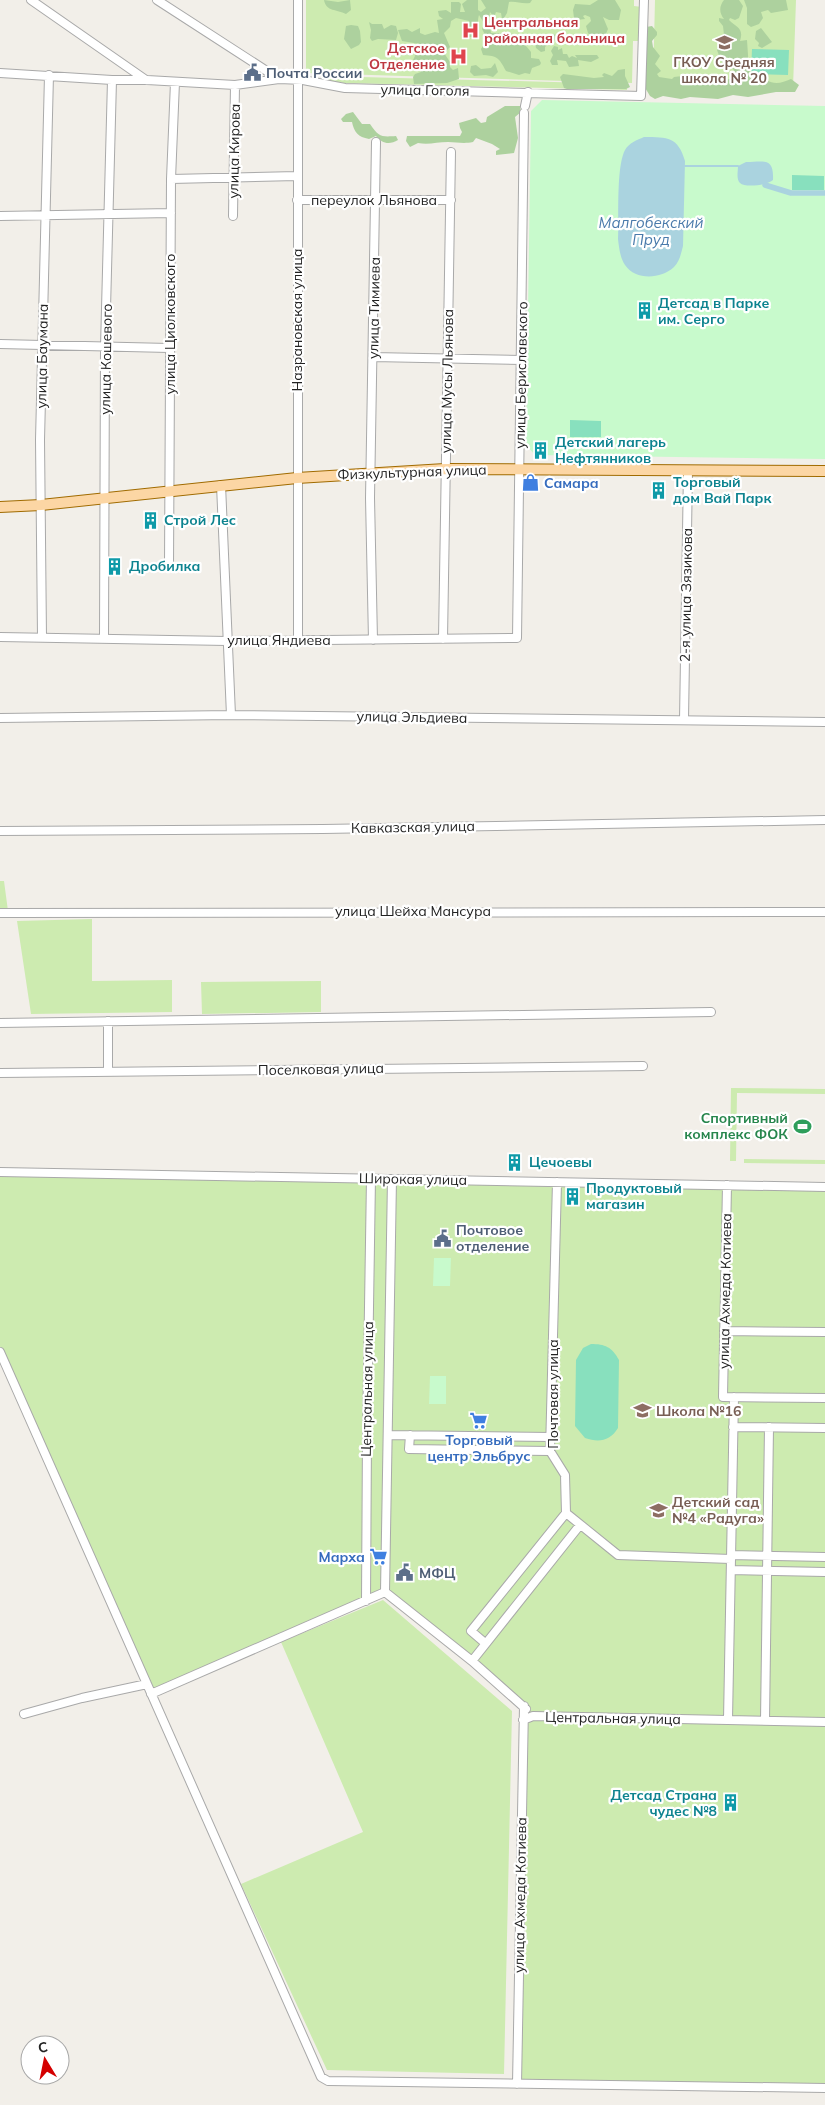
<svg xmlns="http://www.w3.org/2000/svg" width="825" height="2105" font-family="Mulish,sans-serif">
<rect width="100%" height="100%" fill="#f2efe9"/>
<!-- grass -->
<path fill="#cdebb0" d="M306,0h328v6l8,1 -1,34h-8l-1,42 -326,-10z
M655,0h141l-3,88 -140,-4z
M324,76l303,8v6l-283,-7 -20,-3z
M0,881h4l4,30h-8z
M92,919v62l80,-1v32l-141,2 -14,-93z
M321,981v31l-119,2 -1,-32z
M731,1088l94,1v5l-88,-1 -1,68h-6z
M744,1159l81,1v4l-81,-1z
M0,1172l825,15v901l-308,-4 7,-378 -138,-114 -235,102 -151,-342z
M383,1600l129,111 -8,363 -177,-4 -86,-186 122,-52 -82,-190z"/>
<!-- forest -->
<path fill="#add19e" d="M324,0l14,2 12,-2 1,10 -5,4c-9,-5 -20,-2 -22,-14z
M467,0h11v10l3,2 5,-4 -5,-8h51l-2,3c-9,1 -14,-2 -21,-1l-2,11 -3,5 -2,1 -1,-6 -5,-1 -2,5 -4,-5 -2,11h-4l-5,-8c-2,6 -1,15 0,21l-16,2v-8l4,-4 2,-5 -13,-3 -5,3 -1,6 -6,6 6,14 -6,6 6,9v5l3,3 5,-2 1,11 -12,4 -33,1 -1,-7 2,-3 6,-2 -8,-12 2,-4 -2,-6 5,-2 2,-4 -18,-3 -4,-11 9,-1 5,3 8,-4v5l5,2 10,-3 4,1 -2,-13 6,-1 -4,-3 -1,-5 8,-1 5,3v-11h8l2,2 -1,8h5l-3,-8z
M598,0h17l6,10 -2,10h-10l-6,-3 5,12 -3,7 -11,3 -6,-6 -2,-7 5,-5 -1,-4 -5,-2 -2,1 2,3 -8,1 -3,-2 -1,-8 2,-6 15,1z
M724,0h15l4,6 -4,12 -4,2 -5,-2 -1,2c8,8 15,8 11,21l7,-1 2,30 3,9 13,-3 1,4c9,5 16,3 25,-1l8,6 -4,7h-19l-28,5 -15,-2 -15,4 -28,-2 -9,2 -18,-3 -8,3 -5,-3 -6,-10 2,-9v-50l6,-1 5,6v3l-5,6 1,6 7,9 -5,8 6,7 -4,3 2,3 13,2 2,-2c12,-1 25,-3 36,3l4,-2 3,4 17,-4 1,-6 -2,-3c-11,-1 -12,-9 -16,-19l1,-4 15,-3 -9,-8 -1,-9 -4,-5v-3l5,1c-5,-6 -5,-13 0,-19z
M744,0h42l2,10 -17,3 -3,-3 -7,2 2,6 -4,6 -8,3 -4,-3v-16z
M369,22l3,2h10l2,5 7,-4 5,1 2,7 -2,7 -18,-1 -6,2 -2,-3 1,-8z
M351,25l7,1 2,5 1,11 -2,3 -8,4 -7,-10 2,-13z
M484,25l6,1 1,7 24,1v2l4,1v2l-17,-1v4c13,5 16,-8 29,10v6l8,1 2,4 -1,2 -8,3 -2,6 -5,-1 -6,2 -13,-4c-7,-13 -8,-15 -23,-16l-2,-6 2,-3 7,-2 -8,-15z
M761,28l11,14 -10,6 -4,-2 1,-3 -4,-4 1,-8z
M541,34h13l2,2 -3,9 -5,-1 -3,3v4l-4,1 -5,-4 -1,-6 4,-2z
M554,46l4,1v3l4,-2 1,6h4l2,4 3,-2 5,2 -2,-3h22l2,3 -8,4 -13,-2 1,6 -10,1 -3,-6 -9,-1 1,5h-6l-2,-4 3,-6 -2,-4z
M495,63l3,9 -5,5 -7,-2 -12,1 -4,-4 1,-6 5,-1 5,4 10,-1z
M625,69v7l5,11 -4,2h-59l-3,-1 -4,-11 3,-3 31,4 10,-1 -2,-2 2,-2 8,3 6,-6z
M505,106h15l1,6 -6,5 3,21 -4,15 -18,2v-4l4,-2 -8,-5 -16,-6 -3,4c-10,2 -16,0 -25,0 -11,0 -19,3 -30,1l-8,4 -4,-6 1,-5h53l2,-4 -2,-4 -1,-5 17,-5 5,5 5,-1 1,-5z
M353,112l9,12h8c9,13 11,13 26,12l2,4c-8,5 -16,4 -22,-4l-7,3c-11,-2 -15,-7 -17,-17h-9l-2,-3 5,-5z"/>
<!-- park -->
<path fill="#c8facc" d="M542,100l283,6v353l-290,-4 -9,-10 5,-334z
M434,1258h17l-1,28h-17z
M430,1376h16v28h-17z"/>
<!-- pitch -->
<path fill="#88e0be" d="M752,49l37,1 -1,25 -37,-1z
M792,175l32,1v14h-32z
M570,420l31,1v16h-31z
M591,1344c14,0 21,3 28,16l-1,68c-8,13 -19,15 -33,10l-10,-12 1,-66 7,-12z"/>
<!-- water -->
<path fill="#aad3df" d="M644,137c24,0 34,0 41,24l-2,85c-2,7 -3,15 -9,21 -13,12 -38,14 -49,-2 -5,-7 -6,-18 -7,-26 1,-21 -2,-72 7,-89 4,-7 12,-10 19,-13z
M746,162c18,0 28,-5 27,18 -5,5 -28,8 -33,3 -4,-4 -2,-12 -2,-17z"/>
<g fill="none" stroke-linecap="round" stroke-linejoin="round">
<!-- stream -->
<path stroke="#aad3df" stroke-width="2" d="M685,166h53"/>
<!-- canal -->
<path stroke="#aad3df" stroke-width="5.5" d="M765,185l26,8h34"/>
<defs>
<path id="minor" d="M31,0l115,80
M157,0l122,79
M298,0v640
M0,73l112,7h35l88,5 44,-6 24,1 42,8 296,8 3,-96
M525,106l3,-14
M171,179l126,-3
M297,200h154
M0,216l171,-3
M233,216l2,-131
M0,344l169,4
M373,357l149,3
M221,485l10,230
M169,567l2,-388 4,-97
M0,637l227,4 290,-3 7,-525
M42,637l-2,-197 9,-365
M104,638l1,-291 7,-267
M443,639l8,-487
M373,640l-3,-142 6,-356
M0,718l231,-3 594,7
M684,720l4,-250
M0,831l323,-2 502,-9
M0,913l825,-1
M108,1021v51
M0,1023l711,-11
M0,1073l643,-7
M0,1172l825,15
M557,1182l-7,269 15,24 1,38 52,42 113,4
M727,1185l-4,212 102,1
M724,1331l101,1
M0,1352l321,725 7,4 497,7
M733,1427l92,1
M388,1435l163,2
M410,1435l-1,14 141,2
M731,1555l94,2
M731,1570l94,2
M385,1592l7,-413
M385,1592l87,69 54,48
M366,1601l1,-165 4,-258
M485,1643l-14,-12 95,-118
M472,1661l108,-136
M151,1694l234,-102
M24,1714l58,-16 65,-14
M523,1720l10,-4 292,6
M728,1720l6,-323
M765,1721l4,-294
M517,2084l7,-378"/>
<path id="major" d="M0,507l41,-2 256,-27 148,-9 380,2"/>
</defs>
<!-- minor casing -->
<use href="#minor" stroke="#a9a9a9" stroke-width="10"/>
<!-- major casing -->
<use href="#major" stroke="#a06b00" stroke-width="12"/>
<!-- minor -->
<use href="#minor" stroke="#fff" stroke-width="8"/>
<!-- major -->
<use href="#major" stroke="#fcd6a4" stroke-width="10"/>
</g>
<!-- icons -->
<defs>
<symbol id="hospital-bare" viewBox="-9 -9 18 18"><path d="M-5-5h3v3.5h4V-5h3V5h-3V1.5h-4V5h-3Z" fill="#e0444e" stroke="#fff" stroke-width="2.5" paint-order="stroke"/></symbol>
<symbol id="school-bare" viewBox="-9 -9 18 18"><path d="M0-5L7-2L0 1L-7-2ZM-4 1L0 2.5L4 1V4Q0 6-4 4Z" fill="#8d6e63" stroke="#fff" stroke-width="2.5" paint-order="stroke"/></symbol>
<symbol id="civic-bare" viewBox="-9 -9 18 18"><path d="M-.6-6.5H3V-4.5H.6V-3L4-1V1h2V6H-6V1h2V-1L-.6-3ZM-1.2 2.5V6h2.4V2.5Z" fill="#5c6f8a" stroke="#fff" stroke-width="2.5" paint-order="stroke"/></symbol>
<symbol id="building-bare" viewBox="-9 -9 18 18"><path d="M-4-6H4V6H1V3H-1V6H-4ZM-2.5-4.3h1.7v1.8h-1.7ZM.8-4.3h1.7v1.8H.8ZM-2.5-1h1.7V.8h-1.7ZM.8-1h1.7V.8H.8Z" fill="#0f9aa8" stroke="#fff" stroke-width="2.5" paint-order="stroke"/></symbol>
<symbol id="shop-bare" viewBox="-9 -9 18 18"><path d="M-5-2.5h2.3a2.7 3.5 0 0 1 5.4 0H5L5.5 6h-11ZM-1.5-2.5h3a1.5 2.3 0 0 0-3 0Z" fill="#3f7fe0" stroke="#fff" stroke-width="2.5" paint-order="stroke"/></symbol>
<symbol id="stadium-bare" viewBox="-9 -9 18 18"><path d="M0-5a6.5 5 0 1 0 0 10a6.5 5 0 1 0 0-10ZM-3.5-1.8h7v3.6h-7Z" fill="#2e9e5b" stroke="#fff" stroke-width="2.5" paint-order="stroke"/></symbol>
<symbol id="supermarket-bare" viewBox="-9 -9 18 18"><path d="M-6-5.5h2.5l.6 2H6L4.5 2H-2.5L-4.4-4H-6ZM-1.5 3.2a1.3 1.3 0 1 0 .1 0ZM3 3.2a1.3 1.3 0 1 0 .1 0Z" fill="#3f7fe0" stroke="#fff" stroke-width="2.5" paint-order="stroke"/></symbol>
</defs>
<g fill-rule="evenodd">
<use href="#hospital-bare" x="458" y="18" width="25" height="25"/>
<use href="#school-bare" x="712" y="30" width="25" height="25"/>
<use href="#hospital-bare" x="446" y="44" width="25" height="25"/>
<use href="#civic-bare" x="240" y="60" width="25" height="25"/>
<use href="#building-bare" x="632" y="298" width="25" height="25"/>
<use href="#building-bare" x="528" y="438" width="25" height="25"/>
<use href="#shop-bare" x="518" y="470" width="25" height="25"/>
<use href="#building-bare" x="646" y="478" width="25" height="25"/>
<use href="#building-bare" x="138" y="508" width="25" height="25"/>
<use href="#building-bare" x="102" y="554" width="25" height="25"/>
<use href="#stadium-bare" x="790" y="1114" width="25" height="25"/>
<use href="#building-bare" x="502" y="1150" width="25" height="25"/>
<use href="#building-bare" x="560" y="1184" width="25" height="25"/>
<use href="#civic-bare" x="430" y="1226" width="25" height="25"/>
<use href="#school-bare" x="630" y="1398" width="25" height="25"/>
<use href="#supermarket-bare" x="466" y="1408" width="25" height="25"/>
<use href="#school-bare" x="646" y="1498" width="25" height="25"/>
<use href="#supermarket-bare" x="366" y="1544" width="25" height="25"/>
<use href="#civic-bare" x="392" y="1560" width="25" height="25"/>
<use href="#building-bare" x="718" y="1790" width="25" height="25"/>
</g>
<g text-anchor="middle" stroke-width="4.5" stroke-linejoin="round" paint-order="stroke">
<!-- health labels -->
<g font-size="14" font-weight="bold" fill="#be3a42" stroke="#fff" text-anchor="start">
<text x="484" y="27">Центральная<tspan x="484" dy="16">районная больница</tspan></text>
<text x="445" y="53" text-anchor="end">Детское<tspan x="445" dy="16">Отделение</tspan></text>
</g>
<!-- education labels -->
<g font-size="14" font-weight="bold" fill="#785e54" stroke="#fff" text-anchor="start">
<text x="724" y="67" text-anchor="middle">ГКОУ Средняя<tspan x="724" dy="16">школа № 20</tspan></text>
<text x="656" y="1416">Школа №16</text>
<text x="672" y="1507">Детский сад<tspan x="672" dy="16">№4 «Радуга»</tspan></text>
</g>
<!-- service labels -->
<g font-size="14" font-weight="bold" fill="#4e5e75" stroke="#fff" text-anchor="start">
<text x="266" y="78">Почта России</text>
<text x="456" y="1235">Почтовое<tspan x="456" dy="16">отделение</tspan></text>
<text x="419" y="1578">МФЦ</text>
</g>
<!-- street labels -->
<g font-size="14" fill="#222" stroke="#fff">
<text transform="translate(425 90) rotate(1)" y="5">улица Гоголя</text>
<text transform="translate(234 151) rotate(-89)" y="5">улица Кирова</text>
<text x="374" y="205">переулок Льянова</text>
<text transform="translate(374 308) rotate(-89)" y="5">улица Тимиева</text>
<text transform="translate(297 320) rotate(-90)" y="5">Назрановская улица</text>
<text transform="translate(170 324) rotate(-90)" y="5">улица Циолковского</text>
<text transform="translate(42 356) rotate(-89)" y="5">улица Баумана</text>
<text transform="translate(106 359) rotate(-89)" y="5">улица Кошевого</text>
<text transform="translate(521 375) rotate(-89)" y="5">улица Бериславского</text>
<text transform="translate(447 381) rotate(-89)" y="5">улица Мусы Льянова</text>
<text transform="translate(412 472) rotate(-2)" y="5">Физкультурная улица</text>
<text transform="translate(686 595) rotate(-89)" y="5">2-я улица Зязикова</text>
<text x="279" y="645">улица Яндиева</text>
<text transform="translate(412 717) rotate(1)" y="5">улица Эльдиева</text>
<text transform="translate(413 827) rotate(-1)" y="5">Кавказская улица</text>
<text x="413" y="916">улица Шейха Мансура</text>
<text transform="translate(321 1069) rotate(-1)" y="5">Поселковая улица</text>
<text transform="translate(413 1179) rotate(1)" y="5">Широкая улица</text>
<text transform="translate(725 1291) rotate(-89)" y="5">улица Ахмеда Котиева</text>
<text transform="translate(367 1389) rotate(-89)" y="5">Центральная улица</text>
<text transform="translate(553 1394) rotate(-90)" y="5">Почтовая улица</text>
<text transform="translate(613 1718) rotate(1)" y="5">Центральная улица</text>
<text transform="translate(520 1895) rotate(-89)" y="5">улица Ахмеда Котиева</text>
</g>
<!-- culture labels -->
<g font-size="14" font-weight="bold" fill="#0d838f" stroke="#fff" text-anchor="start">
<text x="658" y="308">Детсад в Парке<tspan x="658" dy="16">им. Серго</tspan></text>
<text x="555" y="447">Детский лагерь<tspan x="555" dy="16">Нефтянников</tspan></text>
<text x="673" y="487">Торговый<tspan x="673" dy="16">дом Вай Парк</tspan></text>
<text x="164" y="525">Строй Лес</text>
<text x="129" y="571">Дробилка</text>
<text x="529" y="1167">Цечоевы</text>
<text x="586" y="1193">Продуктовый<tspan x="586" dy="16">магазин</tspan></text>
<text x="717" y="1800" text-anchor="end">Детсад Страна<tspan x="717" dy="16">чудес №8</tspan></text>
</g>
<!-- shop labels -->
<g font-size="14" font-weight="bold" fill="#366cbe" stroke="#fff" text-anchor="start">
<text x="544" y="488">Самара</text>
<text x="479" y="1445" text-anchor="middle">Торговый<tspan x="479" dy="16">центр Эльбрус</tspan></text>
<text x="365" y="1562" text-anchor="end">Марха</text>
</g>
<!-- leisure labels -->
<g font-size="14" font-weight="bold" fill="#27864d" stroke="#fff" text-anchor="end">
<text x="788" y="1123">Спортивный<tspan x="788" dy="16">комплекс ФОК</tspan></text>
</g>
<!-- water labels -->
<g font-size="15" font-style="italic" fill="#4a7aab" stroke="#fff">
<text x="651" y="228">Малгобекский<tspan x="651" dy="17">Пруд</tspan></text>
</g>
</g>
<!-- north arrow -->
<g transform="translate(45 2060) rotate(350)"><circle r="24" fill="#ffffff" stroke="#a7a7a7"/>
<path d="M0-4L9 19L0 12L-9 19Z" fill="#d40000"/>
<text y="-8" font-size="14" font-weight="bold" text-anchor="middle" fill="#222222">С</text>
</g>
</svg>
